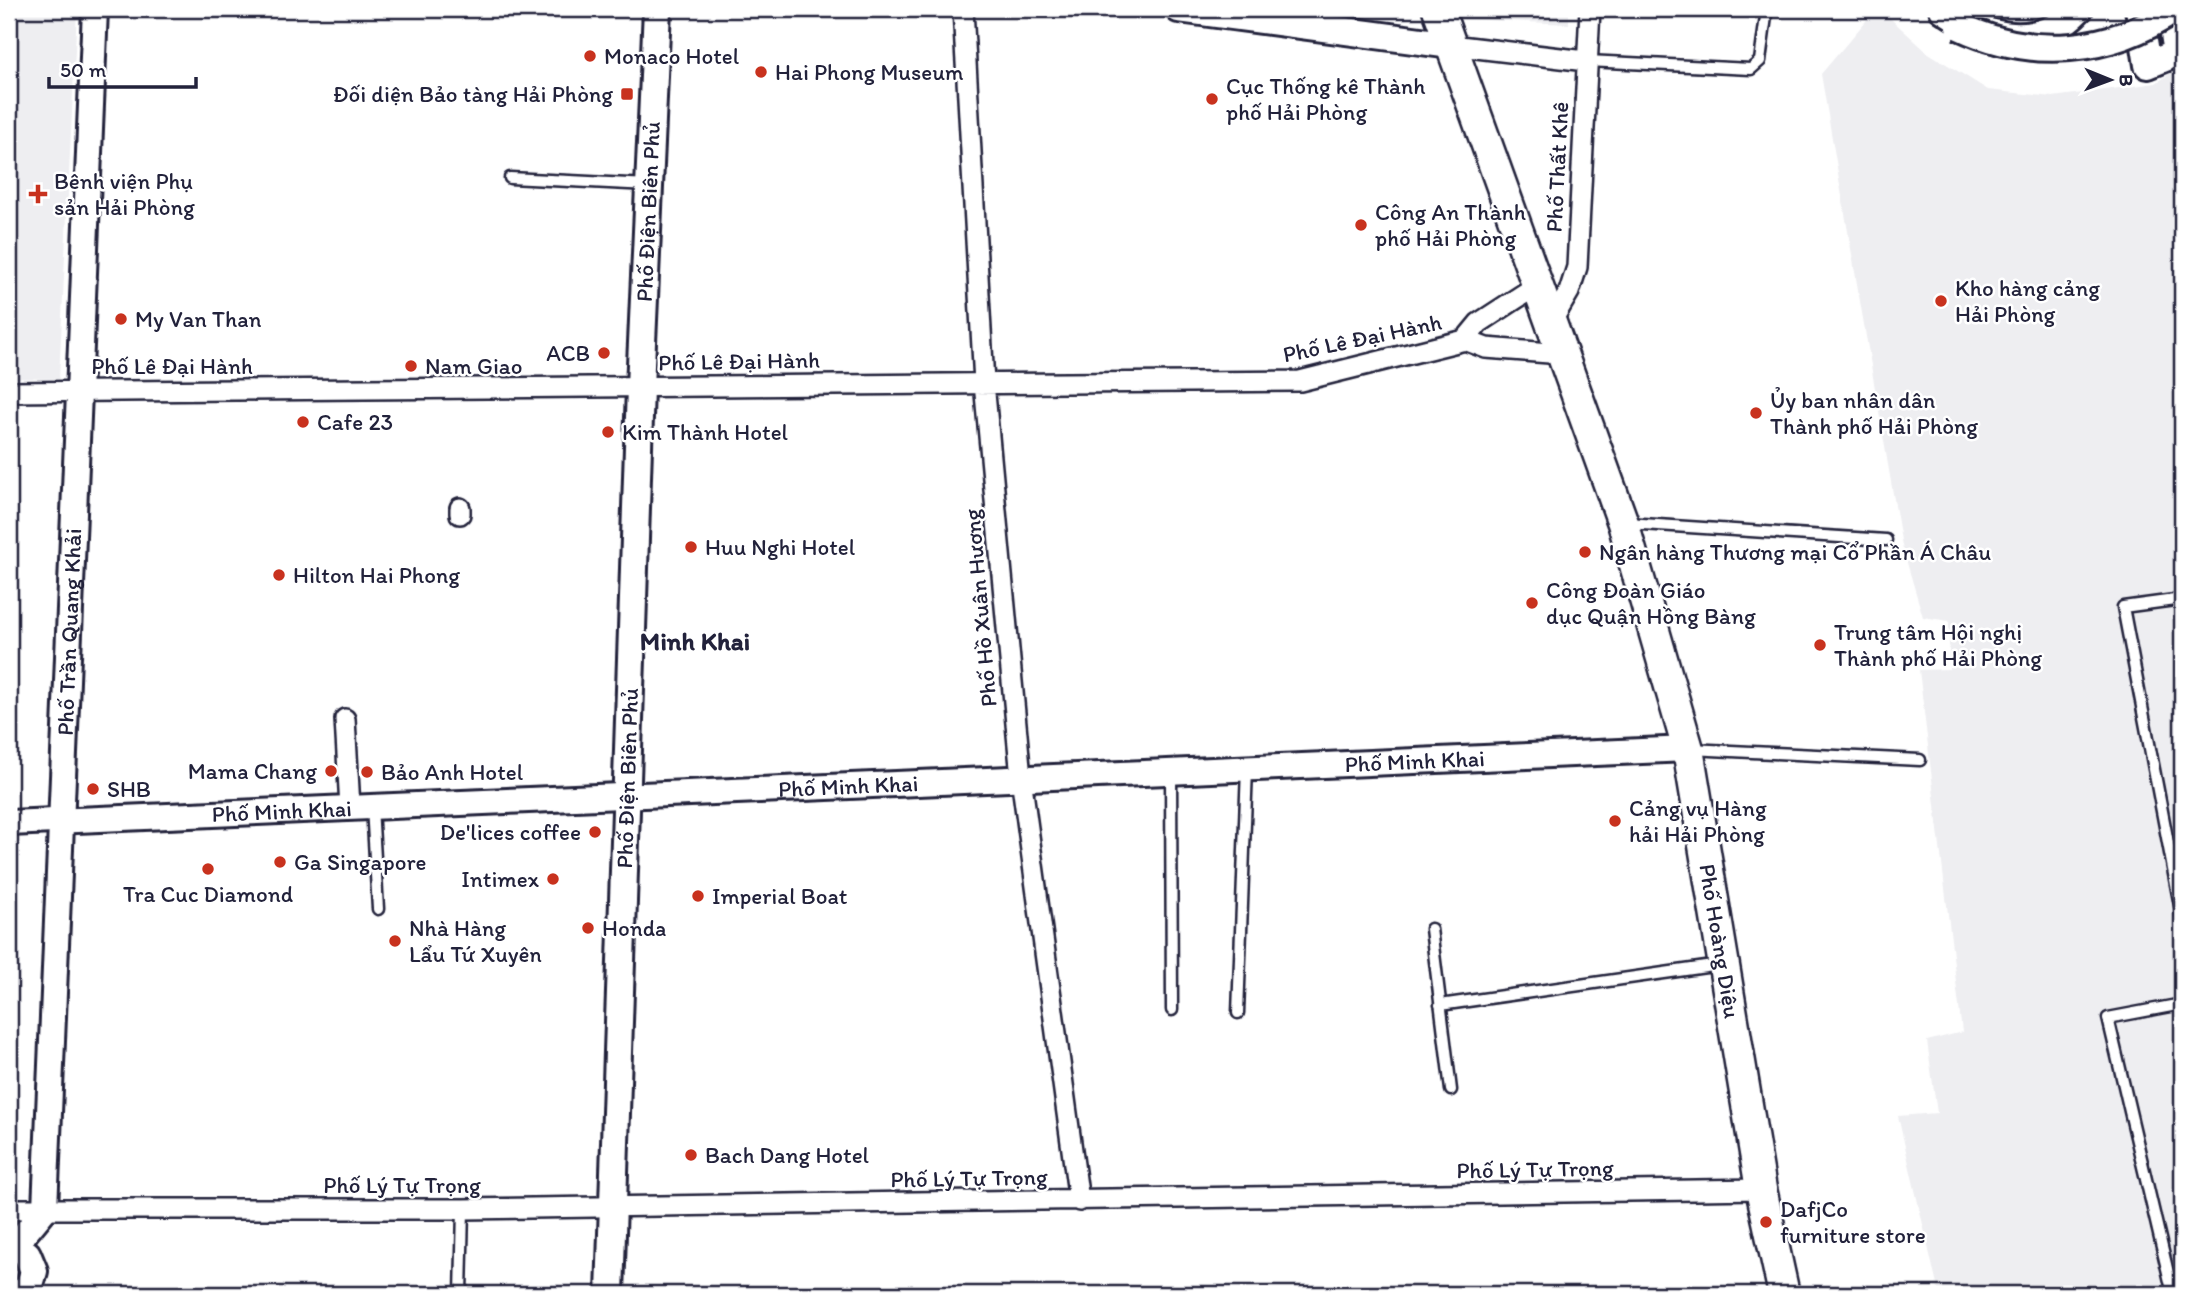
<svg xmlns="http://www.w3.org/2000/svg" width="2191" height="1303" font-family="Itim,sans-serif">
<rect width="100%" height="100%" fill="#fff"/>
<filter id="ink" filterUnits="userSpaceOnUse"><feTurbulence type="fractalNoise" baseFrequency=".0143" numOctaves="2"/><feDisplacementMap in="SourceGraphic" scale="14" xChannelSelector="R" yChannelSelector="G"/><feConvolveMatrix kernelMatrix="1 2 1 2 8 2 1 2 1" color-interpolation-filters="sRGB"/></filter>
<g filter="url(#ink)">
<!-- built -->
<path fill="#eeeef1" d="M9,9h68l-18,370 -50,-1z
M1460,9h109v15l-106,-5z
M1876,9h4l47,43 61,38 65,7 103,-14 26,-17v1228h-243l-41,-178 39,-3 -10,-72 35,-9 -43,-362 30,-1v-48l-26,-4 -21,-71 -81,-472z"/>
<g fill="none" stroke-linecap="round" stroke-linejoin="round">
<defs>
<path id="service" d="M1587,61l164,8 9,-8 7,-52
M510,178l139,7
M1627,523l259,17
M2182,599l-59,8 59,309
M1690,749l230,11
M1171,771l1,239
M372,807l6,102
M1431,929l20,161
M1440,1005l280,-40
M1238,1013l9,-245
M461,1294l2,-85
M2173,1294l-65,-276 74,-14"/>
<path id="minor" d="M963,9l21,374 37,394 58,424
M1451,45l135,16
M1552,321l17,-29 8,-25 13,-258
M1465,340l14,-17 60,-39
M9,392l1291,-11 165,-41 21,8 76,6
M460,514v-6
M345,719l5,88
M9,1209h454l1298,-20"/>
<g id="tertiary">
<path id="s1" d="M9,823l1679,-74"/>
<path id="s2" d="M16,1244l29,-35 50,-1200"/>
</g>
<g id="secondary">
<path d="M1179,9l272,36"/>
<path d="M1943,9c44,30 96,42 136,0"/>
<path d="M2139,9l9,56 29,-12 -7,-44"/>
<path d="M9,1241l18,13 7,17 -5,17 -11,6"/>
<path id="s3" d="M610,1294l30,-907 17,-378"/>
</g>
<g id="primary">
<path id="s4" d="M1438,9l185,514 65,226 73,440 23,105"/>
</g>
</defs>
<!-- service casing -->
<use href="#service" stroke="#22223b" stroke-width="15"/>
<!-- minor casing -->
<use href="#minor" stroke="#22223b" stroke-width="24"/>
<!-- tertiary casing -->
<use href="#tertiary" stroke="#22223b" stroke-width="30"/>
<!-- secondary casing -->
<use href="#secondary" stroke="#22223b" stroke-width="32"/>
<!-- primary casing -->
<use href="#primary" stroke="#22223b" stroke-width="35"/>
<!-- service -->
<use href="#service" stroke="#fff" stroke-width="10"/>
<!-- minor -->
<use href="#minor" stroke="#fff" stroke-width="19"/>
<!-- tertiary -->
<use href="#tertiary" stroke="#fff" stroke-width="24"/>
<!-- secondary -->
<use href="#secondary" stroke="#fff" stroke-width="26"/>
<!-- primary -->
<use href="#primary" stroke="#fff" stroke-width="30"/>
<defs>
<path id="secondary-bridge" d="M1959,26c72,34 151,28 216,-17"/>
</defs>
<!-- secondary-bridge casing -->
<use href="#secondary-bridge" stroke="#22223b" stroke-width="32" stroke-linecap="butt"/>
<!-- secondary-bridge -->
<use href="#secondary-bridge" stroke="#fff" stroke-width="26"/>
</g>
</g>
<!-- markers -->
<g fill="#c8321e" stroke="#fff" stroke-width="2.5">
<circle cx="590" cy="56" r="7"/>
<circle cx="761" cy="72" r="7"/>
<rect x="620" y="87" width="14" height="14" rx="3.5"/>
<circle cx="1212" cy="99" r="7"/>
<path d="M34.5 183.5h7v7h7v7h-7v7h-7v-7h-7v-7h7z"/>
<circle cx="1361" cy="225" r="7"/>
<circle cx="1941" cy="301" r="7"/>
<circle cx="121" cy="319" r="7"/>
<circle cx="604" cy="353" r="7"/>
<circle cx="411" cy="366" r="7"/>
<circle cx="1756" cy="413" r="7"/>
<circle cx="303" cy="422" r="7"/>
<circle cx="608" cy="432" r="7"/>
<circle cx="691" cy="547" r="7"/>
<circle cx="1585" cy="552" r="7"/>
<circle cx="279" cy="575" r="7"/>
<circle cx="1532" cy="603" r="7"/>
<circle cx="1820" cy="645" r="7"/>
<circle cx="331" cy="771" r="7"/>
<circle cx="367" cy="772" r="7"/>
<circle cx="93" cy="789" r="7"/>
<circle cx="1615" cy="821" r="7"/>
<circle cx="595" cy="832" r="7"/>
<circle cx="280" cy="862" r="7"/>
<circle cx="208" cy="869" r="7"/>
<circle cx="553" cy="879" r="7"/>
<circle cx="698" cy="896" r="7"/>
<circle cx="588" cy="928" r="7"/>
<circle cx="395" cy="941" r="7"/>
<circle cx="691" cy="1155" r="7"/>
<circle cx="1766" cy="1222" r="7"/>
</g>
<g text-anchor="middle" stroke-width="5" stroke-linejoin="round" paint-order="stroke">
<!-- poi labels -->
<g font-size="23" fill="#22223b" stroke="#fff" text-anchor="start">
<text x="604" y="64">Monaco Hotel</text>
<text x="775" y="80">Hai Phong Museum</text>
<text x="1226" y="94">Cục Thống kê Thành<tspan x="1226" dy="26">phố Hải Phòng</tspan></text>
<text x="613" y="102" text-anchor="end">Đối diện Bảo tàng Hải Phòng</text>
<text x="54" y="189">Bênh viện Phụ<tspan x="54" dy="26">sản Hải Phòng</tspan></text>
<text x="1375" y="220">Công An Thành<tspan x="1375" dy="26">phố Hải Phòng</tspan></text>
<text x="1955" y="296">Kho hàng cảng<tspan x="1955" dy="26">Hải Phòng</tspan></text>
<text x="135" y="327">My Van Than</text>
<text x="590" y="361" text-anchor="end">ACB</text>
<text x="425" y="374">Nam Giao</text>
<text x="1770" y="408">Ủy ban nhân dân<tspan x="1770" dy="26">Thành phố Hải Phòng</tspan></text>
<text x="317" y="430">Cafe 23</text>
<text x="622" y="440">Kim Thành Hotel</text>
<text x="705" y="555">Huu Nghi Hotel</text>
<text x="1599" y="560">Ngân hàng Thương mại Cổ Phần Á Châu</text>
<text x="293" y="583">Hilton Hai Phong</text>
<text x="1546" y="598">Công Đoàn Giáo<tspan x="1546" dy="26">dục Quận Hồng Bàng</tspan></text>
<text x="1834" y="640">Trung tâm Hội nghị<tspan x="1834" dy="26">Thành phố Hải Phòng</tspan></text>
<text x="317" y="779" text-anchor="end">Mama Chang</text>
<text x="381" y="780">Bảo Anh Hotel</text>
<text x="107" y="797">SHB</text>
<text x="1629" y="816">Cảng vụ Hàng<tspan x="1629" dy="26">hải Hải Phòng</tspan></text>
<text x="581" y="840" text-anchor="end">De'lices coffee</text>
<text x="294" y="870">Ga Singapore</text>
<text x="539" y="887" text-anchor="end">Intimex</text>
<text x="208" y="902" text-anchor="middle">Tra Cuc Diamond</text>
<text x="712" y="904">Imperial Boat</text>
<text x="409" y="936">Nhà Hàng<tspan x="409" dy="26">Lẩu Tứ Xuyên</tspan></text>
<text x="602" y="936">Honda</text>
<text x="705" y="1163">Bach Dang Hotel</text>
<text x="1780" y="1217">DafjCo<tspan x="1780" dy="26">furniture store</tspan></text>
</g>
<!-- street labels -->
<g font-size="23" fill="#22223b" stroke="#fff">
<text transform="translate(1557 167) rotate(-87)" y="8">Phố Thất Khê</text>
<text dy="8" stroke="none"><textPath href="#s3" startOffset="1083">Phố Điện Biên Phủ</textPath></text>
<text transform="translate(1362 338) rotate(-12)" y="8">Phố Lê Đại Hành</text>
<text transform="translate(739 361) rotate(-1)" y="8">Phố Lê Đại Hành</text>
<text x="172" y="374">Phố Lê Đại Hành</text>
<text transform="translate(980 608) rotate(-95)" y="8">Phố Hồ Xuân Hương</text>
<text dy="8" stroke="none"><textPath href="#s2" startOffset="623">Phố Trần Quang Khải</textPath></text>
<text dy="8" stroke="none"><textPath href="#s1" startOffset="1407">Phố Minh Khai</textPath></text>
<text dy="8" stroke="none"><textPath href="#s3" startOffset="516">Phố Điện Biên Phủ</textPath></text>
<text dy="8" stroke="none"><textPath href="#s1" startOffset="840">Phố Minh Khai</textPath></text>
<text dy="8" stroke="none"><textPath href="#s1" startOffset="273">Phố Minh Khai</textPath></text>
<text dy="8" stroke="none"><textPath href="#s4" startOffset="976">Phố Hoàng Diệu</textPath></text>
<text transform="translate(1535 1169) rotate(-1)" y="8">Phố Lý Tự Trọng</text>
<text transform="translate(969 1178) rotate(-1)" y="8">Phố Lý Tự Trọng</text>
<text x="402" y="1193">Phố Lý Tự Trọng</text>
</g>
<!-- quarter labels -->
<g font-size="26" font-weight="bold" fill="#22223b" stroke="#fff">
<text x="695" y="650">Minh Khai</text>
</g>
</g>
<!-- margin -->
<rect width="2191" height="1303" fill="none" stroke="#fff" stroke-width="35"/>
<rect x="18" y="18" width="2156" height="1268" fill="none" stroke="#22223b" stroke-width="2.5" filter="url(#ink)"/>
<!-- north arrow -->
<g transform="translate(2110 80) rotate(91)" stroke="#ffffff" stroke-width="5" paint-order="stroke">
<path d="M0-5L12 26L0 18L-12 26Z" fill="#22223b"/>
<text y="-10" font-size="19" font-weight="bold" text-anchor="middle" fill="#22223b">B</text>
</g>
<!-- scale -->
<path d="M49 77v10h147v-10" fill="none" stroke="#22223b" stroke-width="3.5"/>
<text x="60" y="77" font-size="21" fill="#22223b" stroke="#ffffff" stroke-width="5" paint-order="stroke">50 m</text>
</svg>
